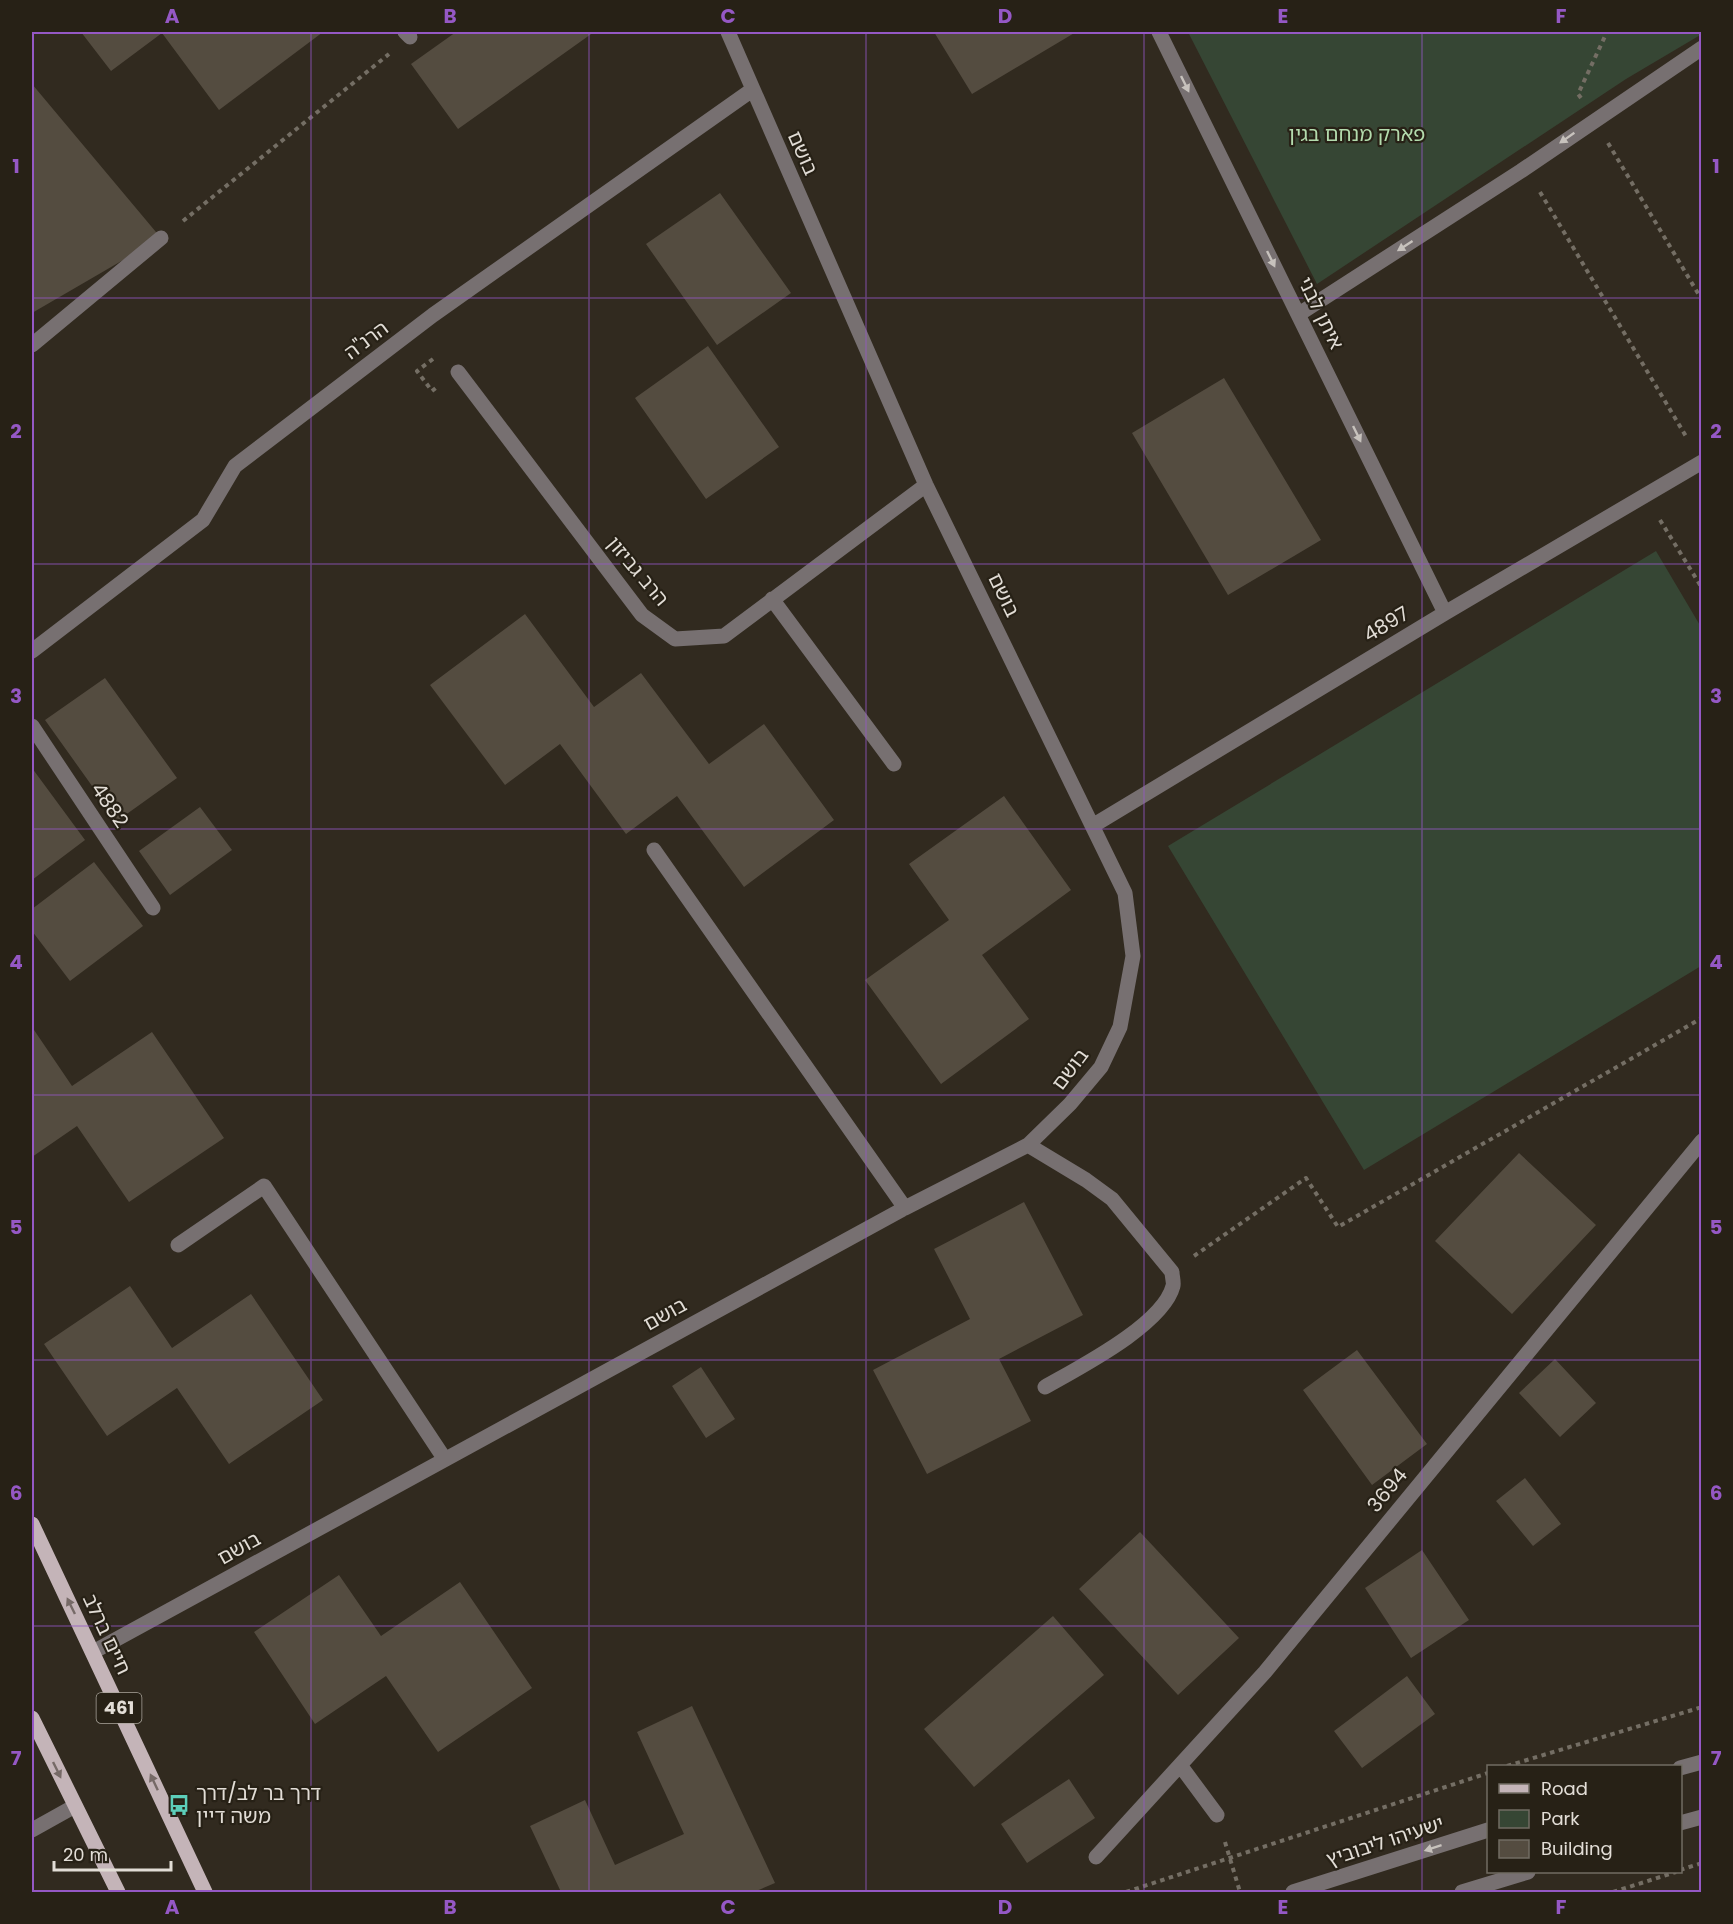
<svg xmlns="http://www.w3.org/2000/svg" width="1733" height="1924" font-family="Poppins,'Noto Sans Hebrew',sans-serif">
<rect width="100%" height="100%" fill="#312a1f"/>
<!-- green -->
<path fill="#364634" d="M1188,32h513l1,2 -76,45 -309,205z
M1656,551l45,76v339l-337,204 -196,-324z"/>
<!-- building -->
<path fill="#544c40" d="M81,32h242l-104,78 -57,-77 -51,38z
M456,32h138l-136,97 -47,-65z
M934,32h142l-104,62z
M32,84l129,154 -129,75z
M720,193l71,100 -74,52 -71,-101z
M708,346l71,101 -73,52 -71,-101z
M1224,378l97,162 -93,55 -96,-162z
M525,614l69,93 47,-34 68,91 55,-40 70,96 -90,67 -67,-91 -51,38 -66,-90 -55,41 -75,-100z
M105,678l72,100 -60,43 -72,-101z
M32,768l53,72 -53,40z
M1004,796l67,94 -89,65 47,64 -88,65 -76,-104 84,-60 -40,-56z
M200,807l32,43 -62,45 -31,-44z
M94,862l49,64 -73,55 -38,-50v-22z
M32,1027l40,59 80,-54 72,106 -95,64 -52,-76 -45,31z
M1519,1153l77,72 -84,89 -77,-73z
M1024,1202l59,113 -84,44 32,62 -104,53 -54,-104 97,-51 -36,-70z
M130,1286l42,62 79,-54 72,106 -94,64 -52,-76 -70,48 -63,-92z
M1357,1350l70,94 -55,41 -69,-95z
M1555,1359l41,44 -36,34 -41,-44z
M701,1367l34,52 -29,19 -34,-52z
M1525,1478l36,46 -28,22 -37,-45z
M1140,1532l99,106 -61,57 -99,-106z
M1422,1550l47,70 -58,38 -46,-70z
M339,1575l42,61 79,-54 72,106 -94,64 -52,-76 -71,48 -61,-92z
M1053,1616l51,59 -130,112 -50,-58z
M1407,1676l28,38 -73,54 -28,-37z
M692,1706l83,177 -21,9h-193l-31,-66 55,-26 30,65 69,-31 -47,-102z
M1069,1779l26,39 -68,45 -26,-39z"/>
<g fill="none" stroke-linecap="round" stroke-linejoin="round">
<!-- path -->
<path stroke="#746e64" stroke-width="4" stroke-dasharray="4.5 4.5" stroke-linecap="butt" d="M1581,98l-3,-4 29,-62
M1608,143l94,157
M1540,192l147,246
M183,221l206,-167
M433,359l-16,12 15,20 5,-4
M1660,520l42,68
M1194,1256l112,-78 32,49 364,-209
M1507,1766l195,-59
M1225,1842l15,50
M1680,1870l22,-7
M1126,1892l362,-119
M1613,1892l63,-20"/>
<!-- minor -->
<path stroke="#777071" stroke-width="15" d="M405,32l5,5
M1159,32l286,581
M1299,314l222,-143 181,-123
M32,345l129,-107
M458,372l184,243 33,24 49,-3 202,-151
M772,599l122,165
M32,651l171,-131 32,-54 198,-151 319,-225
M32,726l121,182
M1094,825l351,-212 257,-151
M654,850l251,358
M1028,1145l58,35 26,19 60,73c0,4 2,11 1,14 -10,39 -95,82 -128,101
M178,1245l86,-59 180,272
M93,1652l812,-444 123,-63 42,-41 31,-37 19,-40 13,-71 -8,-63 -199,-408 -198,-453
M1180,1765l37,50
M1680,1768l22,-6
M1680,1823l22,-6
M32,1830l43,-24
M1096,1857l169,-185 437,-531
M1293,1892l195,-62
M1462,1892l66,-20"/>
<!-- major -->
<path stroke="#c4b4b8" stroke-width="15" d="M32,1524l173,368
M32,1718l86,174"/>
</g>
<!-- one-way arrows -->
<defs><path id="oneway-solid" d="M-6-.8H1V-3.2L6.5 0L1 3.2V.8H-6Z" transform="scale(1.5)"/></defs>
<g fill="#c7c2bd">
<use href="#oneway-solid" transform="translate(1185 84) rotate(64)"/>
<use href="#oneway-solid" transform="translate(1567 138) rotate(145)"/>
<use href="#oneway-solid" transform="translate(1405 246) rotate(147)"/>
<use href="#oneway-solid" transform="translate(1271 259) rotate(64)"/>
<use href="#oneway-solid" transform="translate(1357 434) rotate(64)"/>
<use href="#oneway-solid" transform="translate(1433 1848) rotate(162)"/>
</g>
<g fill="#766a67">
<use href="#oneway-solid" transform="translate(71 1606) rotate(-116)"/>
<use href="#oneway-solid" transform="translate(57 1770) rotate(64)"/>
<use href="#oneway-solid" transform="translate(154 1782) rotate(-115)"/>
</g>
<!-- grid -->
<path fill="none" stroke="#9558c5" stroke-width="1.5" stroke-opacity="0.55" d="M311,32v1860M589,32v1860M866,32v1860M1144,32v1860M1422,32v1860M32,298h1670M32,564h1670M32,829h1670M32,1095h1670M32,1360h1670M32,1626h1670"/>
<!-- icons -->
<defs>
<symbol id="bus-bare" viewBox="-9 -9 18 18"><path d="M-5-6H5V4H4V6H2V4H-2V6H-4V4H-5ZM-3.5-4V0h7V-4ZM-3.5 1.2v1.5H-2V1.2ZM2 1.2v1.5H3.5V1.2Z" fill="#5cceba" stroke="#272116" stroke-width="2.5" paint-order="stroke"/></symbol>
</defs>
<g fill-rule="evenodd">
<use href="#bus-bare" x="164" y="1790" width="30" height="30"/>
</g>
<g text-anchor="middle" stroke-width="4.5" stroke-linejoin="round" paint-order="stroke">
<!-- shield labels -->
<rect fill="#272116" stroke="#aaa59c" stroke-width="1.5" x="96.5" y="1693" width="45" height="30" rx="4.5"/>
<g font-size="18" font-weight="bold" fill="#e2ddd6">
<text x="119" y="1714">461</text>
</g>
<!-- park labels -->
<g font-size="20" fill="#b3dbad" stroke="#272116">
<text x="1357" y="141">פארק מנחם בגין</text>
</g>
<!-- street labels -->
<g font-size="20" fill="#e2ddd6" stroke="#272116">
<text transform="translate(803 153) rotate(66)" y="7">בושם</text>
<text transform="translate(1321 313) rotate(64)" y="7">איתן לבני</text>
<text transform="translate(366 340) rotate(-37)" y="7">הרנ"ה</text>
<text transform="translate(638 571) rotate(50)" y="7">הרב גביזון</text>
<text transform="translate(1004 595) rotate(64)" y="7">בושם</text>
<text transform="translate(1386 624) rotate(-31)" y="7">4897</text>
<text transform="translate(110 805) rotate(56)" y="7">4882</text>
<text transform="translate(1070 1069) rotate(-53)" y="7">בושם</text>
<text transform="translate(665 1314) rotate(-29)" y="7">בושם</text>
<text transform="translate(1387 1490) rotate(-51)" y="7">3694</text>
<text transform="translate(239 1548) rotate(-29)" y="7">בושם</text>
<text transform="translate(107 1634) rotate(65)" y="7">חיים ברלב</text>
<text transform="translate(1385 1841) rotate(-18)" y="7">ישעיהו ליבוביץ</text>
</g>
<!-- poi labels -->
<g font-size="20" fill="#e2ddd6" stroke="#272116" text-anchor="start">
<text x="196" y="1800">דרך בר לב/דרך<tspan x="196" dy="23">משה דיין</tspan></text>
</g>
</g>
<!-- border -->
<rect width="1733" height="1924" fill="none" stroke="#272116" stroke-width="66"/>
<!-- legend -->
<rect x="1487" y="1765" width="195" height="108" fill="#272116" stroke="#726c63" stroke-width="1.5"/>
<rect x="1499" y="1784" width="30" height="9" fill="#c4b4b8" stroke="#726c63" stroke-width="1.5"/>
<text x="1541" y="1795" font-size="18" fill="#e2ddd6">Road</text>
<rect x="1499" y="1810" width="30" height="18" fill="#364634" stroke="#726c63" stroke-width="1.5"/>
<text x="1541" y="1825" font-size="18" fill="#e2ddd6">Park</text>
<rect x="1499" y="1840" width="30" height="18" fill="#544c40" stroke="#726c63" stroke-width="1.5"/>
<text x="1541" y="1855" font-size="18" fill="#e2ddd6">Building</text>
<!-- scale -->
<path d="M54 1861v9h117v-9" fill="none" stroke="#e2ddd6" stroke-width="3"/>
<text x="63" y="1861" font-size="18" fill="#e2ddd6" stroke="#272116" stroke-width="4.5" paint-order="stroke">20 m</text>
<rect x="33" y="33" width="1667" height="1858" fill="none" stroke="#9558c5" stroke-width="2"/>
<g font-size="20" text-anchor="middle" font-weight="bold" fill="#9558c5">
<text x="172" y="23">A</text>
<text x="450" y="23">B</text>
<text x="728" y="23">C</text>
<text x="1005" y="23">D</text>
<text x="1283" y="23">E</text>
<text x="1561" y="23">F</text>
<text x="16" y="173">1</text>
<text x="1716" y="173">1</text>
<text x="16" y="438">2</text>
<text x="1716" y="438">2</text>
<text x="16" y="703">3</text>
<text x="1716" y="703">3</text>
<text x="16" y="969">4</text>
<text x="1716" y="969">4</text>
<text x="16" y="1234">5</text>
<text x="1716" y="1234">5</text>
<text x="16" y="1500">6</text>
<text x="1716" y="1500">6</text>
<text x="16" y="1765">7</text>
<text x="1716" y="1765">7</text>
<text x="172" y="1914">A</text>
<text x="450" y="1914">B</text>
<text x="728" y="1914">C</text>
<text x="1005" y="1914">D</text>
<text x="1283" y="1914">E</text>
<text x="1561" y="1914">F</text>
</g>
</svg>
